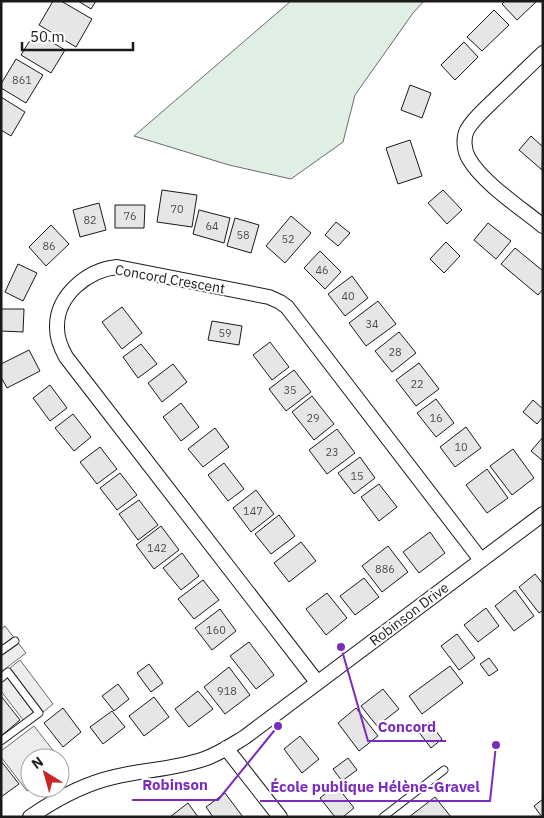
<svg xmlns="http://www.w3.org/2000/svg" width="544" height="818" font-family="'IBM Plex Sans',sans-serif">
<rect width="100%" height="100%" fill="#fff"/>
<!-- green -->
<path fill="#e0efe3" stroke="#6a6a6a" d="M291,1h133l-11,12 -58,82 -12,47 -52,37 -62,-14 -95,-29z"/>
<!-- parking -->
<path fill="#ededed" stroke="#6a6a6a" d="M5,626l21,27 -25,19v-43z
M20,660l33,44 -26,21 -26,-34v-16z
M34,726l25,32h-29l1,30 -4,3 -26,-34v-6z"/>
<!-- building -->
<path fill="#e6e6e6" stroke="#1a1a1a" d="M53,1h8l31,18 -16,28 -37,-22z
M78,1h18l-5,8z
M505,1h32l-20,19 -15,-16z
M494,10l15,15 -27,26 -15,-14z
M35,32l30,18 -14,23 -30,-18z
M464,42l14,15 -23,23 -14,-15z
M16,59l27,16 -17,28 -25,-15v-4z
M410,85l21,8 -9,25 -21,-8z
M1,97l24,15 -14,24 -10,-6z
M531,136l12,11 -1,23 -23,-20z
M410,140l12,36 -24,8 -12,-36z
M162,190l35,5 -5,32 -35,-5z
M443,190l19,20 -15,14 -19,-21z
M99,203l7,27 -26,7 -7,-27z
M115,205h30l-1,23h-29z
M199,210l31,8 -6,25 -31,-9z
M291,216l20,17 -26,30 -19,-17z
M235,218l24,7 -8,28 -24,-7z
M336,222l14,11 -12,13 -13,-11z
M488,223l23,18 -15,18 -22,-19z
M51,225l18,19 -23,22 -17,-19z
M446,242l14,14 -16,17 -14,-14z
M515,248l28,23v18l-5,6 -37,-31z
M320,251l21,21 -16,17 -21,-21z
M18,264l19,9 -14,28 -18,-9z
M352,276l16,22 -23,18 -17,-22z
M378,301l18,23 -30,22 -17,-23z
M122,307l20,26 -20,16 -20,-27z
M1,309h23l-1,23 -22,-1z
M212,321l30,5 -3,19 -31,-5z
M399,332l17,21 -24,19 -17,-21z
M270,342l19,25 -17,13 -19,-25z
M141,344l16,20 -19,14 -15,-21z
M29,350l11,21 -33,17 -6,-11v-13z
M419,363l20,26 -23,17 -20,-26z
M173,364l14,18 -25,20 -14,-19z
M294,370l17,22 -25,19 -17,-22z
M50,385l17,23 -17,13 -17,-23z
M312,396l22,28 -20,16 -22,-28z
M436,399l18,24 -18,14 -19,-24z
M533,400l10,9v8l-6,7 -14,-12z
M181,403l18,24 -18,14 -18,-24z
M73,414l18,23 -17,14 -19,-23z
M466,427l15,21 -26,19 -15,-20z
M215,428l14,19 -26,20 -15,-18z
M337,429l18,24 -28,21 -18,-24z
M543,437v24l-12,-10z
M100,447l17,22 -20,15 -17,-22z
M513,449l21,29 -22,17 -22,-29z
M360,457l15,21 -21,16 -16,-21z
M224,463l20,26 -16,12 -20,-26z
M487,469l21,29 -21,15 -21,-28z
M120,473l17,22 -20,15 -17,-22z
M379,484l18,23 -18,14 -18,-24z
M256,490l18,24 -23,18 -18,-24z
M139,500l19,25 -20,15 -19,-26z
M279,515l16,21 -24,18 -16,-20z
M161,526l18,24 -25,19 -18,-24z
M430,532l15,21 -26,20 -16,-21z
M301,542l15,19 -27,21 -15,-19z
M388,546l20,26 -26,20 -20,-26z
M182,553l17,23 -18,14 -18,-22z
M535,574l8,10v26l-4,3 -20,-26z
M364,578l15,19 -24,18 -15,-19z
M203,580l16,20 -25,19 -16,-20z
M515,590l19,26 -20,15 -19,-25z
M327,593l20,25 -21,17 -20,-26z
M486,608l13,18 -21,16 -14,-17z
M220,609l16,22 -24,19 -17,-22z
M457,634l18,24 -16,12 -18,-24z
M249,642l25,33 -18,14 -26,-33z
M489,658l9,12 -9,6 -9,-12z
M149,664l14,19 -12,9 -14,-19z
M450,666l13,17 -41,31 -13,-18z
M229,667l21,28 -25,19 -21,-27z
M118,684l11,15 -15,12 -12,-15z
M383,689l16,20 -22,17 -16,-20z
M198,691l15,18 -24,18 -14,-18z
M1,696l19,24 -19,16z
M154,697l15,20 -25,19 -15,-20z
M63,708l18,24 -18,15 -19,-24z
M356,708l22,28 -19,15 -21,-28z
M112,711l13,16 -22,17 -13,-17z
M429,722l13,17 -11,9 -13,-17z
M300,736l19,23 -17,14 -18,-24z
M348,758l9,12 -15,11 -9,-12z
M1,761l18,23 -18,13z
M336,785l18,23 -11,9h-8l-15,-19z
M225,793l18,24h-30l-7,-10z
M435,797l16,20h-42z
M543,799v18h-1l-8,-11z
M188,803l10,14h-28z"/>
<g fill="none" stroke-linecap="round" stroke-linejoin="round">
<defs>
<path id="lane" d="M1,651l14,-10
M1,678l7,-6 31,41 -38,28
M383,817l61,-47"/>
<path id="street" d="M543,53c-17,16 -33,32 -50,48 -8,8 -20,18 -26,29 -4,8 -3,21 2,29 14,24 52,49 74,67
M317,682l-251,-325c-5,-9 -9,-19 -9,-29 -1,-33 31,-58 60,-61l152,30 11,5 7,5 194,253
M226,748l54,69
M30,817c26,-18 53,-33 84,-40 29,-7 61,-8 90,-18 15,-5 28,-14 41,-22l298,-223"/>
</defs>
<!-- lane casing -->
<use href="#lane" stroke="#1a1a1a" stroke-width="9"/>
<!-- street casing -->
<use href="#street" stroke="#1a1a1a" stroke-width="16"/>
<!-- lane -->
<use href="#lane" stroke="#fff" stroke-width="7"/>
<!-- street -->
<use href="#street" stroke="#fff" stroke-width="14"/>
</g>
<g text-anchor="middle" stroke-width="4" stroke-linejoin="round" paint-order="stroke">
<!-- number labels -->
<g font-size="11" fill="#4d4d4d">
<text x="22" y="84">861</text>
<text x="177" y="213">70</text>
<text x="130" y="220">76</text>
<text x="90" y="224">82</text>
<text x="212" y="230">64</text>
<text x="243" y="239">58</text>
<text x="288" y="243">52</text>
<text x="49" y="250">86</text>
<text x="322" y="274">46</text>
<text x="348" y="300">40</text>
<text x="372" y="328">34</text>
<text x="225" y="337">59</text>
<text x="395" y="356">28</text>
<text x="417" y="388">22</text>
<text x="290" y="394">35</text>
<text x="313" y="422">29</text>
<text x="436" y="422">16</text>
<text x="461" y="451">10</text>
<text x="332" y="456">23</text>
<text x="357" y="480">15</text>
<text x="253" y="515">147</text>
<text x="157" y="552">142</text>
<text x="385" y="573">886</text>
<text x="216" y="634">160</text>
<text x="227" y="695">918</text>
</g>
<!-- street labels -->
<g font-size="14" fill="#1a1a1a" stroke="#fff">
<text transform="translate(170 279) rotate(10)" y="5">Concord Crescent</text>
<text transform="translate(409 614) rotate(-37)" y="5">Robinson Drive</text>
</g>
</g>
<!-- callouts -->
<path fill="none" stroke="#7b2cbf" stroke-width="2" d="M341 647L368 741H446M278 726L218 800H132M496 745L490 801H260"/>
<g fill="#7b2cbf" stroke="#fff" stroke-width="2">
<circle cx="341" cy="647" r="5"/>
<circle cx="278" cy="726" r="5"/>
<circle cx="496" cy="745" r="5"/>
</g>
<g font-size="15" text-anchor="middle" font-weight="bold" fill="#7b2cbf" stroke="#fff" stroke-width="4" stroke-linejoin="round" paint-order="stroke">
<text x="407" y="732">Concord</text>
<text x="175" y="790">Robinson</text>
<text x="375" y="792">École publique Hélène-Gravel</text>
</g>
<!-- border -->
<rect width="544" height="818" fill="none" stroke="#1a1a1a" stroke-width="5"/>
<!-- north arrow -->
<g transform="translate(45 773) rotate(323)"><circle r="24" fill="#ffffff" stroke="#a3a3a3"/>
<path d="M0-4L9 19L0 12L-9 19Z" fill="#c62828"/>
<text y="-8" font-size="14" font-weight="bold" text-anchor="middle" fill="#1a1a1a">N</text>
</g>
<!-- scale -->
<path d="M22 42v8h111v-8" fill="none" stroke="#1a1a1a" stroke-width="2.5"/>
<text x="30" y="42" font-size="15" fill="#1a1a1a" stroke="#ffffff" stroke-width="4" paint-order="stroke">50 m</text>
</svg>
